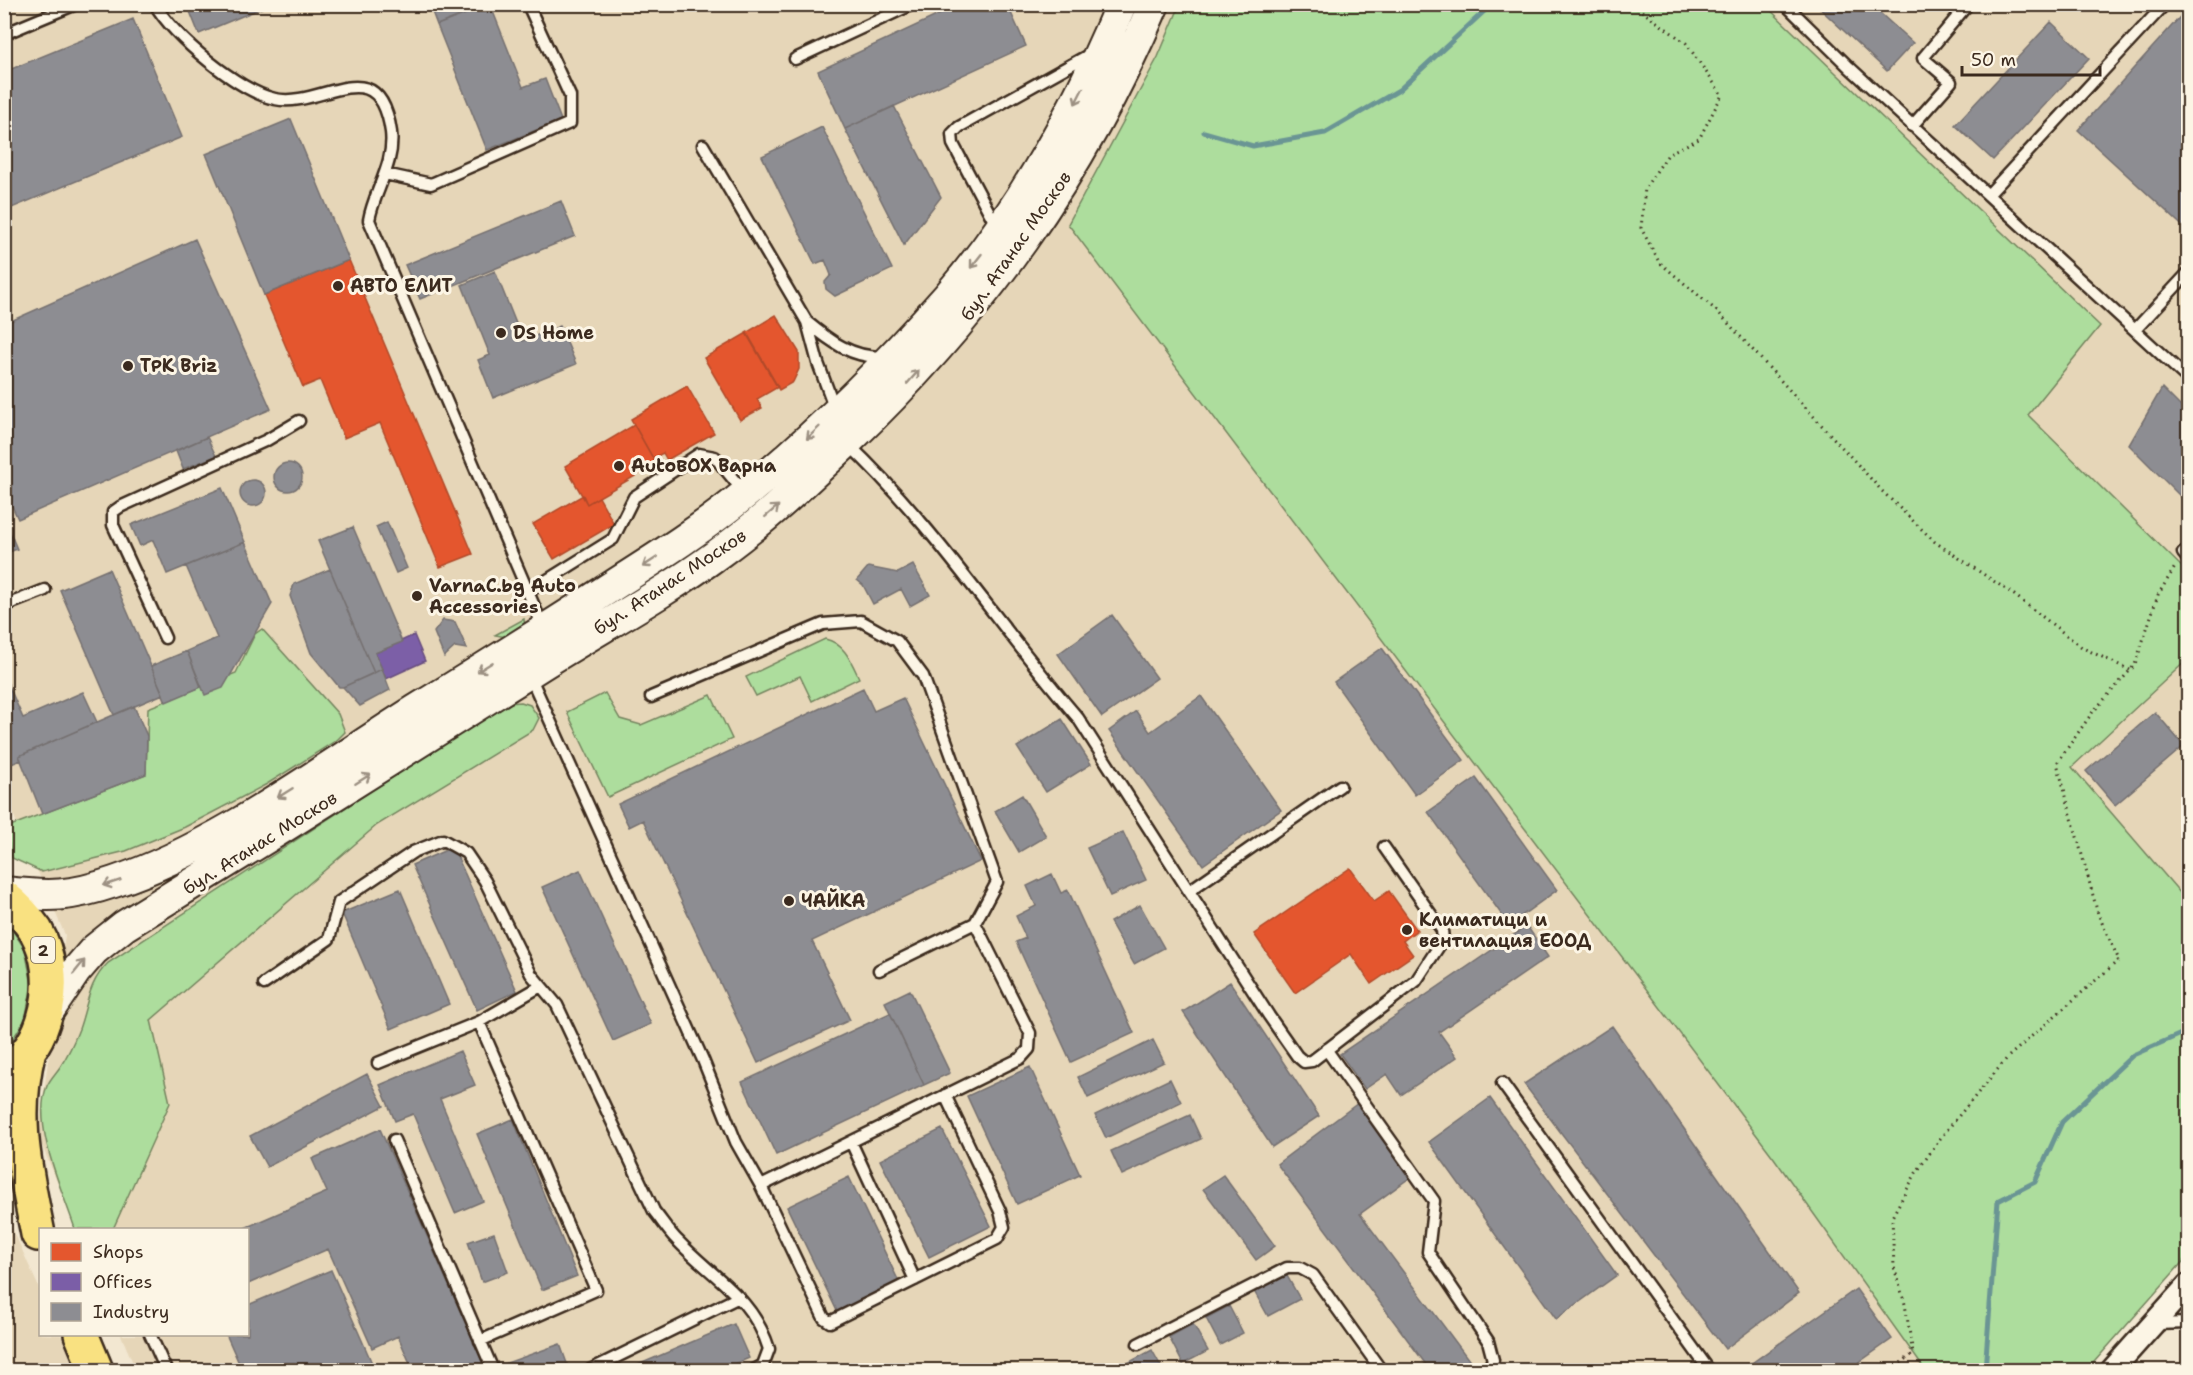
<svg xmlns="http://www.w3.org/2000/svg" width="2193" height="1375" font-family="'Shantell Sans',sans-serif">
<rect width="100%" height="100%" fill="#f2e7d1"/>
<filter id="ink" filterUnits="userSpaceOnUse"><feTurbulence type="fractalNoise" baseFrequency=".0167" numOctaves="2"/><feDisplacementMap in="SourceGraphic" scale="12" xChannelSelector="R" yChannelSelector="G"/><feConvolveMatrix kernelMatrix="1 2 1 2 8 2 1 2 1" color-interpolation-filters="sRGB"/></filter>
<g filter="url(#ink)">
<!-- built -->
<path fill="#e6d6b8" d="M4,5h1176l-22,52 616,1101 151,212h-1789l-15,-35 127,-1v-104l-171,-1 -39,-93 27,-201 -60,-140z
M1765,5h423v568l-160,-158 71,-89z
M2188,659v243l-116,-135z
M5,1221h4l31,69v44l21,1 16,35h-72z"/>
<!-- green -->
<path fill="#addd9d" stroke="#74845e" stroke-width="1.5" d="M1180,5h585l335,321 -72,89 160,158v86l-116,108 116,135v354l-101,114h-162l-151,-212 -706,-934 90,-167z
M524,619l1,10 -13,9 -17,-3z
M262,629l76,85 7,18 -8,8 -70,44 -82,43 -59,24 -84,21 -30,-14 -7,-30 141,-54 2,-66 88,-35 19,-39z
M825,639c19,4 26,22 34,39l-47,23 -12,-25 -44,20 -10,-19z
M605,693l15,26 21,6 70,-30 21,44 -124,58 -41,-85z
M521,702l9,3 9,13 -6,12 -156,95 -226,195 19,83 -57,126h-38c-12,-38 -44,-104 -28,-143 3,-7 9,-13 13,-19 8,-12 14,-25 19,-38 9,-25 9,-46 29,-66l382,-250 18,-10z
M5,919l20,30 7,36 -7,35 -20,31z"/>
<!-- shops -->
<path fill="#e4572e" stroke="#b14a29" stroke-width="1.5" d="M349,260l124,294 -33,13 -60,-144 -36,15 -24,-58 -17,7 -39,-92z
M776,315l23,37v17l-6,13 -14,8 -33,-57z
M747,333l31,54 -21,12 5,9 -22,12 -36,-62z
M687,386l27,47 -47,27 -4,-7 -10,5 -22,-39z
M634,425l22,39 -69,40 -22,-38z
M583,495l4,9 12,-7 15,27 -60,35 -21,-35z
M1350,868l24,33 15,-10 28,39 -14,11 10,14 -42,29 -20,-30 -56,39 -41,-59z"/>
<!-- offices -->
<path fill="#7b5ea7" stroke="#684e7e" stroke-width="1.5" d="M414,635l11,26 -39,18 -11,-26z"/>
<!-- industry -->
<path fill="#8d8d92" stroke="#746f6f" stroke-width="1.5" d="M187,4h84l-72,30z
M429,4h52l1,4 -45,17z
M490,4l33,83 22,-8 16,41 -74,30 -50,-125z
M962,4h45l19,42 -181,83 -27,-58z
M1815,4h55l43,39 -26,28z
M2188,8v223l-110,-101z
M133,19l49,118 -175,73 -3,-138z
M2051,22l38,36 -96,102 -38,-35z
M894,106l47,91 -37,48 -59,-116z
M291,119l58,141 -85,35 -58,-141z
M822,127l70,142 -57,27 -9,-7 -1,-7 6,-7 -6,-15 -10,4 -53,-108z
M561,201l14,35 -155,63 -15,-34z
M195,239l76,170 -253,110 -14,-30v-165z
M495,271l28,70 37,-15 16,38 -83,34 -15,-38 12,-5 -28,-70z
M2162,388l26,26v71l-6,13 -53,-53z
M207,437l9,19 -33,13 -7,-18z
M274 477a14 14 0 1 1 28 0a14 14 0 1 1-28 0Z
M240 493a13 13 0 1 1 26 0a13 13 0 1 1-26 0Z
M222,488l23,54 -78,32 -14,-34 -13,6 -9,-21z
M4,518l13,31 -13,5z
M387,522l20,46 -11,5 -20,-46z
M353,527l49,115 -27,11 7,16 -8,4 -56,-132z
M245,542l27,62 -49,84 -18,7 -18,-44 30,-13 -31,-72z
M913,565l17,30 -20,11 -9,-17 -28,15 -10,-19 -6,-5 11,-13 30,6z
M109,569l54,125 -49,21 -54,-125z
M330,569l44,104 -31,14h-4l-28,-34 -21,-57 4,-12z
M1112,615l45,63 -55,39 -44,-63z
M443,620l12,2 12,27 -12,-2 -11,10 -10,-25z
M1382,648l82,112 -49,35 -81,-113z
M187,651l14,36 -35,15 -15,-36z
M382,669l8,21 -30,16 -17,-19z
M4,675l19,43 60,-26 14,30 -78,34 2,4 -17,7z
M863,688l11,23 29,-13 78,163 -169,80 38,79 -92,43 -115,-243 -14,7 -11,-23z
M1201,696l80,114 -78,55 -94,-134 27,-20 14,21z
M134,706l13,30 -1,38 -104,40 -23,-58z
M2155,712l29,34 -69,59 -29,-34z
M1062,719l29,45 -45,28 -29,-45z
M1476,778l81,112 -48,35 -81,-113z
M1022,795l24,41 -27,16 -24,-41z
M1123,832l23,48 -36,16 -23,-48z
M453,847l64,144 -40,19 -65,-145z
M580,870l71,154 -38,17 -71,-154z
M1052,874l9,19 7,-3 66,143 -63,29 -55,-120 10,-4 -10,-22 20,-10 -9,-20z
M400,889l49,115 -58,25 -49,-116z
M1140,905l24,43 -30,16 -24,-42z
M1527,926l21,31 -109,75 18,25 -56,38 -14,-21 -22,15 -25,-35z
M1230,982l89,134 -47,31 -89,-135z
M910,990l40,83 -26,12 -39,-83z
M890,1013l34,72 -148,70 -34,-73z
M1612,1026l187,267 -74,56 -201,-265z
M1153,1040l11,22 -76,36 -10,-21z
M460,1051l15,34 -35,14 43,102 -28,12 -42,-99 -18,7 -15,-36z
M1030,1067l50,108 -63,29 -50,-108z
M367,1074l17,32 -117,61 -17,-31z
M1170,1079l11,23 -75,36 -11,-23z
M1490,1098l127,177 -61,44 -127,-177z
M1358,1103l54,73 -52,38 115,154 -3,2h-42l-153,-206z
M1190,1115l11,24 -79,36 -11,-24z
M513,1119l64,157 -35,14 -65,-156z
M380,1129l106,241h-73l-15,-34 -26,12 -44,-99 -80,35v-54h-8l87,-38 -15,-33z
M942,1129l49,97 -62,31 -49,-97z
M1223,1175l52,71 -19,14 -53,-71z
M849,1177l51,107 -62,29 -51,-106z
M494,1233l14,39 -26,10 -14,-40z
M331,1270l44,100h-133l-16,-36h22v-29z
M1286,1274l14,25 -32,17 -14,-25z
M1856,1289l36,50 -44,31h-106z
M1229,1306l14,27 -23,12 -14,-27z
M734,1324l15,34 -28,12h-95z
M1193,1324l15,27 -25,13 -14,-27z
M560,1344l9,25 -66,1 -2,-5z
M1152,1350l11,20h-33l-4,-6z"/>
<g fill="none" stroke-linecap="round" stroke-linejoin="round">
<!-- stream -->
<path stroke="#6b9594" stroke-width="5" d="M1204,132l49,14 72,-13 74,-43 93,-86
M1985,1370l13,-169 37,-19 27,-60 71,-67 55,-24"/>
<defs>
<path id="lane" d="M155,4c17,32 85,88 120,95 47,10 104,-51 116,33 4,32 -17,59 -22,88l174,407
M1785,4l64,63 339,312
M4,34l72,-30
M795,59l118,-55
M1912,126l39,-44 -28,-24 45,-54
M703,145l104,177 11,41 17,46
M385,174l46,10 139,-61v-27l-41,-89
M1988,195l177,-191
M997,227l-44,-83 -1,-10 7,-7 133,-74
M807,322c23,19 45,36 76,35
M2135,330l53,-57
M847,443c87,82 153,185 231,275l191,298 28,40 7,6 8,-1 104,-80 27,-41 -1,-10 -58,-83
M2183,553l5,6
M528,592l85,-53 21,-42 65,-43 16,3 28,34
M4,606l41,-16
M165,638l-52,-113v-13l7,-5 147,-67 32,-19
M530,676l173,384 33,82 25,44 260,-128 8,-9 1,-16 -55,-110 22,-41 -74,-206 -26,-35 -36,-20 -38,3 -172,73
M1189,891l151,-105
M879,970l96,-47
M264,984l65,-45 10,-37 74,-50 30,-12 23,13 19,28 46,93 26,31 97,206c8,10 15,21 23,29 36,38 76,57 92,109l-6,16 -9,5
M479,1022l117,268 -116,51
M1326,1049l108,152 -6,51 60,89 5,19 -6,10
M378,1063l101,-41 62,-36
M1502,1083l207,287
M394,1140l99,230
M851,1142l64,138
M761,1186l63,132 6,4 167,-83 7,-12 -4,-16 -55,-116
M2156,1324l32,-1
M150,1334l16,36
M1138,1344l149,-76h13l13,7 68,95
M590,1370l149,-73"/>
<path id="street" d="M2112,1370l76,-85"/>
<path id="secondary" d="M4,892c46,5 66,5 110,-10 103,-34 210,-114 302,-172 68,-42 135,-84 201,-127 44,-28 88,-56 128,-89 72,-59 140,-127 202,-197 74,-86 130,-188 174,-293
M46,1015l29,-43 19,-22 30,-24c135,-83 269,-167 403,-252 63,-41 131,-76 192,-121 46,-33 87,-72 128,-111 134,-128 234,-266 307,-438"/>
<path id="primary" d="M4,897c13,10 23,21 32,34 26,45 13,115 -32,143
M29,1050c-17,67 -4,118 9,184
M81,1334l15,36"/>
</defs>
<!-- lane casing -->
<use href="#lane" stroke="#3b2a1e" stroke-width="15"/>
<!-- street casing -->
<use href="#street" stroke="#3b2a1e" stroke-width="26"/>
<!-- secondary casing -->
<use href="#secondary" stroke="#3b2a1e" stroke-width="34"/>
<!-- primary casing -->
<use href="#primary" stroke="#3b2a1e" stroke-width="38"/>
<!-- path -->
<path stroke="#3b2a1e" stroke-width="3" stroke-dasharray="1.5 4.5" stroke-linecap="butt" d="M1632,4l54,39 36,52 -23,44 -30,14 -24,35 -4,40 18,34 58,49 165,180 53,51 78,52 70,54 47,22
M1891,1370l22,-16 -8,-50 -11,-37 -2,-50 24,-44 26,-37 66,-79 111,-97 -21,-46 -41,-151 35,-50 43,-48 23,-70 17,-28"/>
<!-- lane -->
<use href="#lane" stroke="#fcf5e5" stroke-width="10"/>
<!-- street -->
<use href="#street" stroke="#fcf5e5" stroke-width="21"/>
<!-- secondary -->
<use href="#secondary" stroke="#fcf5e5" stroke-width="30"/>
<!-- primary -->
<use href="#primary" stroke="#f9e181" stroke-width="33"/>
</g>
<!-- one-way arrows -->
<defs><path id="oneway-shaft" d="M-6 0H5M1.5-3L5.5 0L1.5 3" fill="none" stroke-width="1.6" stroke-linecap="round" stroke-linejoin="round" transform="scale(1.5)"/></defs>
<g stroke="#9c9082">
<use href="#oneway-shaft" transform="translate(1079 96) rotate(117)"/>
<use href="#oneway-shaft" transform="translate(976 261) rotate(128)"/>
<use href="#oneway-shaft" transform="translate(913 377) rotate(-49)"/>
<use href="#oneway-shaft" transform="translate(813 433) rotate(136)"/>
<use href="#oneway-shaft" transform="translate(772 511) rotate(-41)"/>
<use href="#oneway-shaft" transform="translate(650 562) rotate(147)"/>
<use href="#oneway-shaft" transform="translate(485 667) rotate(148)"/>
<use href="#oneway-shaft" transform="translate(363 779) rotate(-32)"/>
<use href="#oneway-shaft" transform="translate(285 793) rotate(148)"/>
<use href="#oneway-shaft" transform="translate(112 883) rotate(162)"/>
<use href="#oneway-shaft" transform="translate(79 967) rotate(-51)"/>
</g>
</g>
<!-- markers -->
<g fill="#3b2a1e" stroke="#fcf5e5" stroke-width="2">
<circle cx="338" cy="286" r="6"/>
<circle cx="501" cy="333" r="6"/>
<circle cx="128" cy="366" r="6"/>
<circle cx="619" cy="466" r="6"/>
<circle cx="417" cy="596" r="6"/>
<circle cx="789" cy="901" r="6"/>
<circle cx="1407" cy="930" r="6"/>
</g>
<g text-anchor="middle" stroke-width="6" stroke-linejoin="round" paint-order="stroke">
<!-- shield labels -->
<rect fill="#fcf5e5" stroke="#75675a" stroke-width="1.5" x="31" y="937" width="24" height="26" rx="4.5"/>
<g font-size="16" font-weight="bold" fill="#3b2a1e">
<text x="43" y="956">2</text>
</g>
<!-- street labels -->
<g font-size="18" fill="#3b2a1e" stroke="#fcf5e5">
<text transform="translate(1016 246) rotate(-55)" y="6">бул. Атанас Москов</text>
<text transform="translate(670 582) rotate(-33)" y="6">бул. Атанас Москов</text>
<text transform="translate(260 843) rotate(-32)" y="6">бул. Атанас Москов</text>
</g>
<!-- poi labels -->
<g font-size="18" font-weight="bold" fill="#3b2a1e" stroke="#fcf5e5" text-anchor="start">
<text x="350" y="292">АВТО ЕЛИТ</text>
<text x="513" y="339">DS Home</text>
<text x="140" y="372">TPK Briz</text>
<text x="631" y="472">AutoBOX Варна</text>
<text x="429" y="592">VarnaC.bg Auto<tspan x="429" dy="21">Accessories</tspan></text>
<text x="801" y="907">ЧАЙКА</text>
<text x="1419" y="926">Климатици и<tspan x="1419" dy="21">вентилация ЕООД</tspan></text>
</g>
</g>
<!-- margin -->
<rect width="2193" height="1375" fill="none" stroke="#fcf5e5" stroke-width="24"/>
<rect x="12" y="12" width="2169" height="1351" fill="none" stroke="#3b2a1e" stroke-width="2" filter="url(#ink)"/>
<!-- legend -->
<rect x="39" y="1228" width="210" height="108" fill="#fcf5e5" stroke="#afa495" stroke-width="1.5"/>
<rect x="51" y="1243" width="30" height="18" fill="#e4572e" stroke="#afa495" stroke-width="1.5"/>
<text x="93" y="1258" font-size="18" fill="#3b2a1e">Shops</text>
<rect x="51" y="1273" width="30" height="18" fill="#7b5ea7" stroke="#afa495" stroke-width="1.5"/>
<text x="93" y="1288" font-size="18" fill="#3b2a1e">Offices</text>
<rect x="51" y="1303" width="30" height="18" fill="#8d8d92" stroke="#afa495" stroke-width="1.5"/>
<text x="93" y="1318" font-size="18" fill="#3b2a1e">Industry</text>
<!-- scale -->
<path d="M1962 66v9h138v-9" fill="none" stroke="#3b2a1e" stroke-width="3"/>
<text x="1971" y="66" font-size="18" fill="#3b2a1e" stroke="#fcf5e5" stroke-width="4.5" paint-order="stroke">50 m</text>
</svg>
